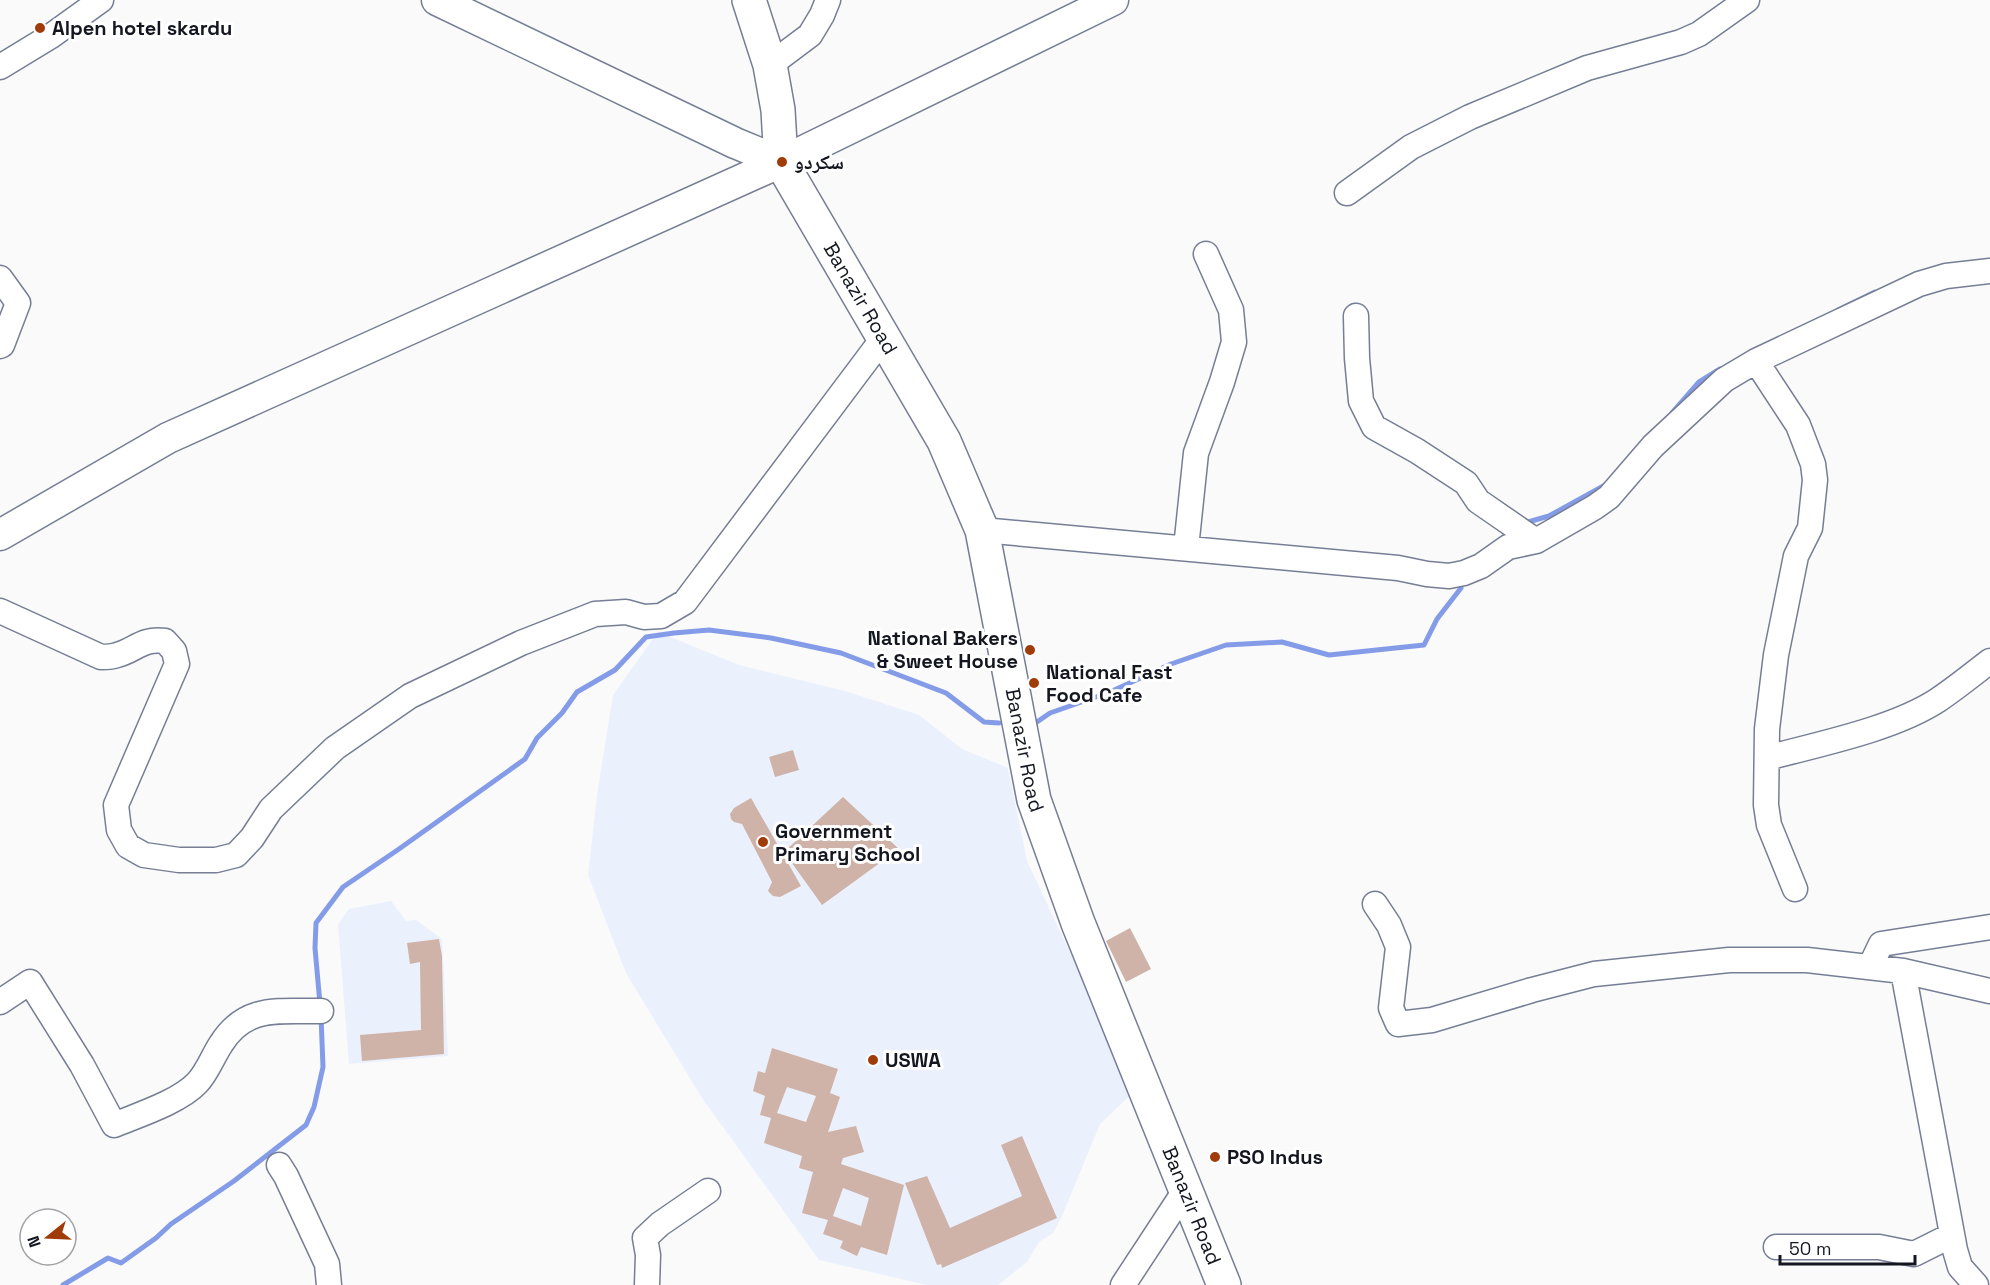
<svg xmlns="http://www.w3.org/2000/svg" width="1990" height="1285" font-family="'Space Grotesk','Noto Naskh Arabic',sans-serif">
<rect width="100%" height="100%" fill="#fafafa"/>
<!-- built -->
<path fill="#ebf0fd" d="M658,632l81,33 106,26 74,24 43,34 46,19 19,93 40,85 71,142 -38,36 -38,92 -9,17 -14,9 -12,20 -29,23h-71l-108,-25 -117,-162 -76,-125 -38,-98 9,-80 16,-100z
M391,901l15,20 10,-1 26,19 6,117 -99,8 -11,-140 11,-15z"/>
<g fill="none" stroke-linecap="round" stroke-linejoin="round">
<!-- stream -->
<path stroke="#849ce8" stroke-width="5" d="M1838,310l37,-18
M1672,413l27,-31 21,-13
M1528,522l21,-6 58,-32
M1034,724l16,-11 60,-21 61,-28 55,-19 56,-3 47,13 95,-10 13,-26 24,-31
M320,1004l-5,-56 1,-25 27,-36 56,-38 126,-90 12,-21 25,-25 15,-21 38,-22 31,-33 28,-4 35,-3 62,8 70,15 105,40 38,29 15,1
M63,1285l45,-27 13,5 35,-25 15,-14 63,-43 72,-56 8,-18 9,-40 -2,-51"/>
</g>
<!-- building -->
<path fill="#cfb3a8" fill-rule="evenodd" d="M793,750l6,20 -24,7 -6,-20z
M843,797l56,52 -77,56 -38,-53z
M751,798l50,88 -21,11 -7,-1 -5,-5 4,-9 -30,-58 -8,-2 -3,-3 -1,-5 4,-6z
M1130,928l21,41 -25,13 -20,-41z
M439,939l3,17 2,98 -82,7 -2,-26 61,-5 -1,-68 -10,2 -3,-21z
M772,1048l66,21 -8,24 10,4 -12,35 28,-6 8,26 -21,6 -2,6 63,21 -17,70 -26,-8 -4,9 -17,-8 3,-7 -20,-7 5,-14 -26,-7 11,-41 -14,-4 3,-12 -38,-13 7,-25 -11,-3 5,-19 -12,-5 5,-20 7,2zM787,1087l29,9 -10,26 -29,-9zM843,1188l26,10 -8,28 -28,-10z
M1022,1136l35,82 -115,50 -1,-4 -4,1 -32,-82 22,-7 23,52 72,-32 -21,-51z"/>
<g fill="none" stroke-linecap="round" stroke-linejoin="round">
<defs>
<path id="minor" d="M770,65l40,-30 12,-20 6,-15
M0,67l51,-31 50,-36
M1347,193l64,-46 59,-30 117,-49 94,-26 18,-8 48,-34
M0,278l18,25 -16,42 -2,1
M1356,316l1,42 4,43 13,26 43,24 49,32 12,18 58,40
M1756,361l42,64 15,39 2,16 -5,48 -14,28 -20,99 -9,74 -1,76 3,20 26,64
M982,530l416,38 29,6 22,2 15,-3 17,-7 27,-19 28,-6 59,-34 14,-10 44,-51 71,-66 32,-19 163,-77 27,-8 44,-5
M1186,548l10,-95 26,-71 12,-40 -3,-32 -25,-56
M0,611l101,46c5,0 11,0 16,-2 19,-5 24,-17 48,-14l9,10 3,13 -61,141 3,25 9,16 16,9 35,5h37l20,-5 16,-17 19,-29 64,-61 75,-52 111,-53 74,-29 31,-2 18,5 17,-1 24,-14 199,-265
M1767,758c52,-14 127,-29 171,-58 18,-12 35,-26 52,-39
M1375,904l14,21 9,22 -7,61 7,16 34,-4 100,-30 62,-16 135,-14h78l96,11 87,20
M1870,967l11,-23 109,-17
M1903,971l52,279 5,17 16,18
M0,1002l30,-20 52,83 32,60c24,-10 65,-23 83,-42 10,-10 16,-27 24,-39 25,-40 59,-32 100,-33
M279,1165l7,11 41,88 2,21
M1776,1247h103l35,7 38,-19
M647,1285l1,-30 -3,-17 15,-14 48,-33
M1123,1285l63,-96"/>
<path id="major" d="M437,0l298,143 46,19
M0,535l168,-97 613,-276 332,-162"/>
<g id="highway">
<path id="s1" d="M749,0l21,65 8,45 3,52 163,279 38,89 52,270 44,123 146,362"/>
</g>
</defs>
<!-- minor casing -->
<use href="#minor" stroke="#767e95" stroke-width="27"/>
<!-- major casing -->
<use href="#major" stroke="#767e95" stroke-width="33"/>
<!-- highway casing -->
<use href="#highway" stroke="#767e95" stroke-width="36"/>
<!-- minor -->
<use href="#minor" stroke="#fff" stroke-width="24"/>
<!-- major -->
<use href="#major" stroke="#fff" stroke-width="30"/>
<!-- highway -->
<use href="#highway" stroke="#fff" stroke-width="33"/>
</g>
<!-- markers -->
<g fill="#a03c0a" stroke="#fff" stroke-width="2">
<circle cx="40" cy="28" r="6"/>
<circle cx="782" cy="162" r="6"/>
<circle cx="1030" cy="650" r="6"/>
<circle cx="1034" cy="683" r="6"/>
<circle cx="763" cy="842" r="6"/>
<circle cx="873" cy="1060" r="6"/>
<circle cx="1215" cy="1157" r="6"/>
</g>
<g text-anchor="middle" stroke-width="6" stroke-linejoin="round" paint-order="stroke">
<!-- poi labels -->
<g font-size="20" font-weight="bold" fill="#141720" stroke="#fff" text-anchor="start">
<text x="52" y="35">Alpen hotel skardu</text>
<text x="794" y="169">سکردو</text>
<text x="1018" y="645" text-anchor="end">National Bakers<tspan x="1018" dy="23">&amp; Sweet House</tspan></text>
<text x="1046" y="679">National Fast<tspan x="1046" dy="23">Food Cafe</tspan></text>
<text x="775" y="838">Government<tspan x="775" dy="23">Primary School</tspan></text>
<text x="885" y="1067">USWA</text>
<text x="1227" y="1164">PSO Indus</text>
</g>
<!-- street labels -->
<g font-size="20" fill="#141720" stroke="#fff">
<text dy="7" stroke="none"><textPath href="#s1" startOffset="324">Banazir Road</textPath></text>
<text dy="7" stroke="none"><textPath href="#s1" startOffset="810">Banazir Road</textPath></text>
<text dy="7" stroke="none"><textPath href="#s1" startOffset="1296">Banazir Road</textPath></text>
</g>
</g>
<!-- north arrow -->
<g transform="translate(48 1237) rotate(252)"><circle r="28" fill="#ffffff" stroke="#a1a2a6" stroke-width="1.5"/>
<path d="M0-4.5L10 22L0 15L-10 22Z" fill="#a03c0a"/>
<text y="-9" font-size="16" font-weight="bold" text-anchor="middle" fill="#141720">N</text>
</g>
<!-- scale -->
<path d="M1780 1255v9h135v-9" fill="none" stroke="#141720" stroke-width="3"/>
<text x="1789" y="1255" font-size="18" fill="#141720" stroke="#ffffff" stroke-width="4.5" paint-order="stroke">50 m</text>
</svg>
